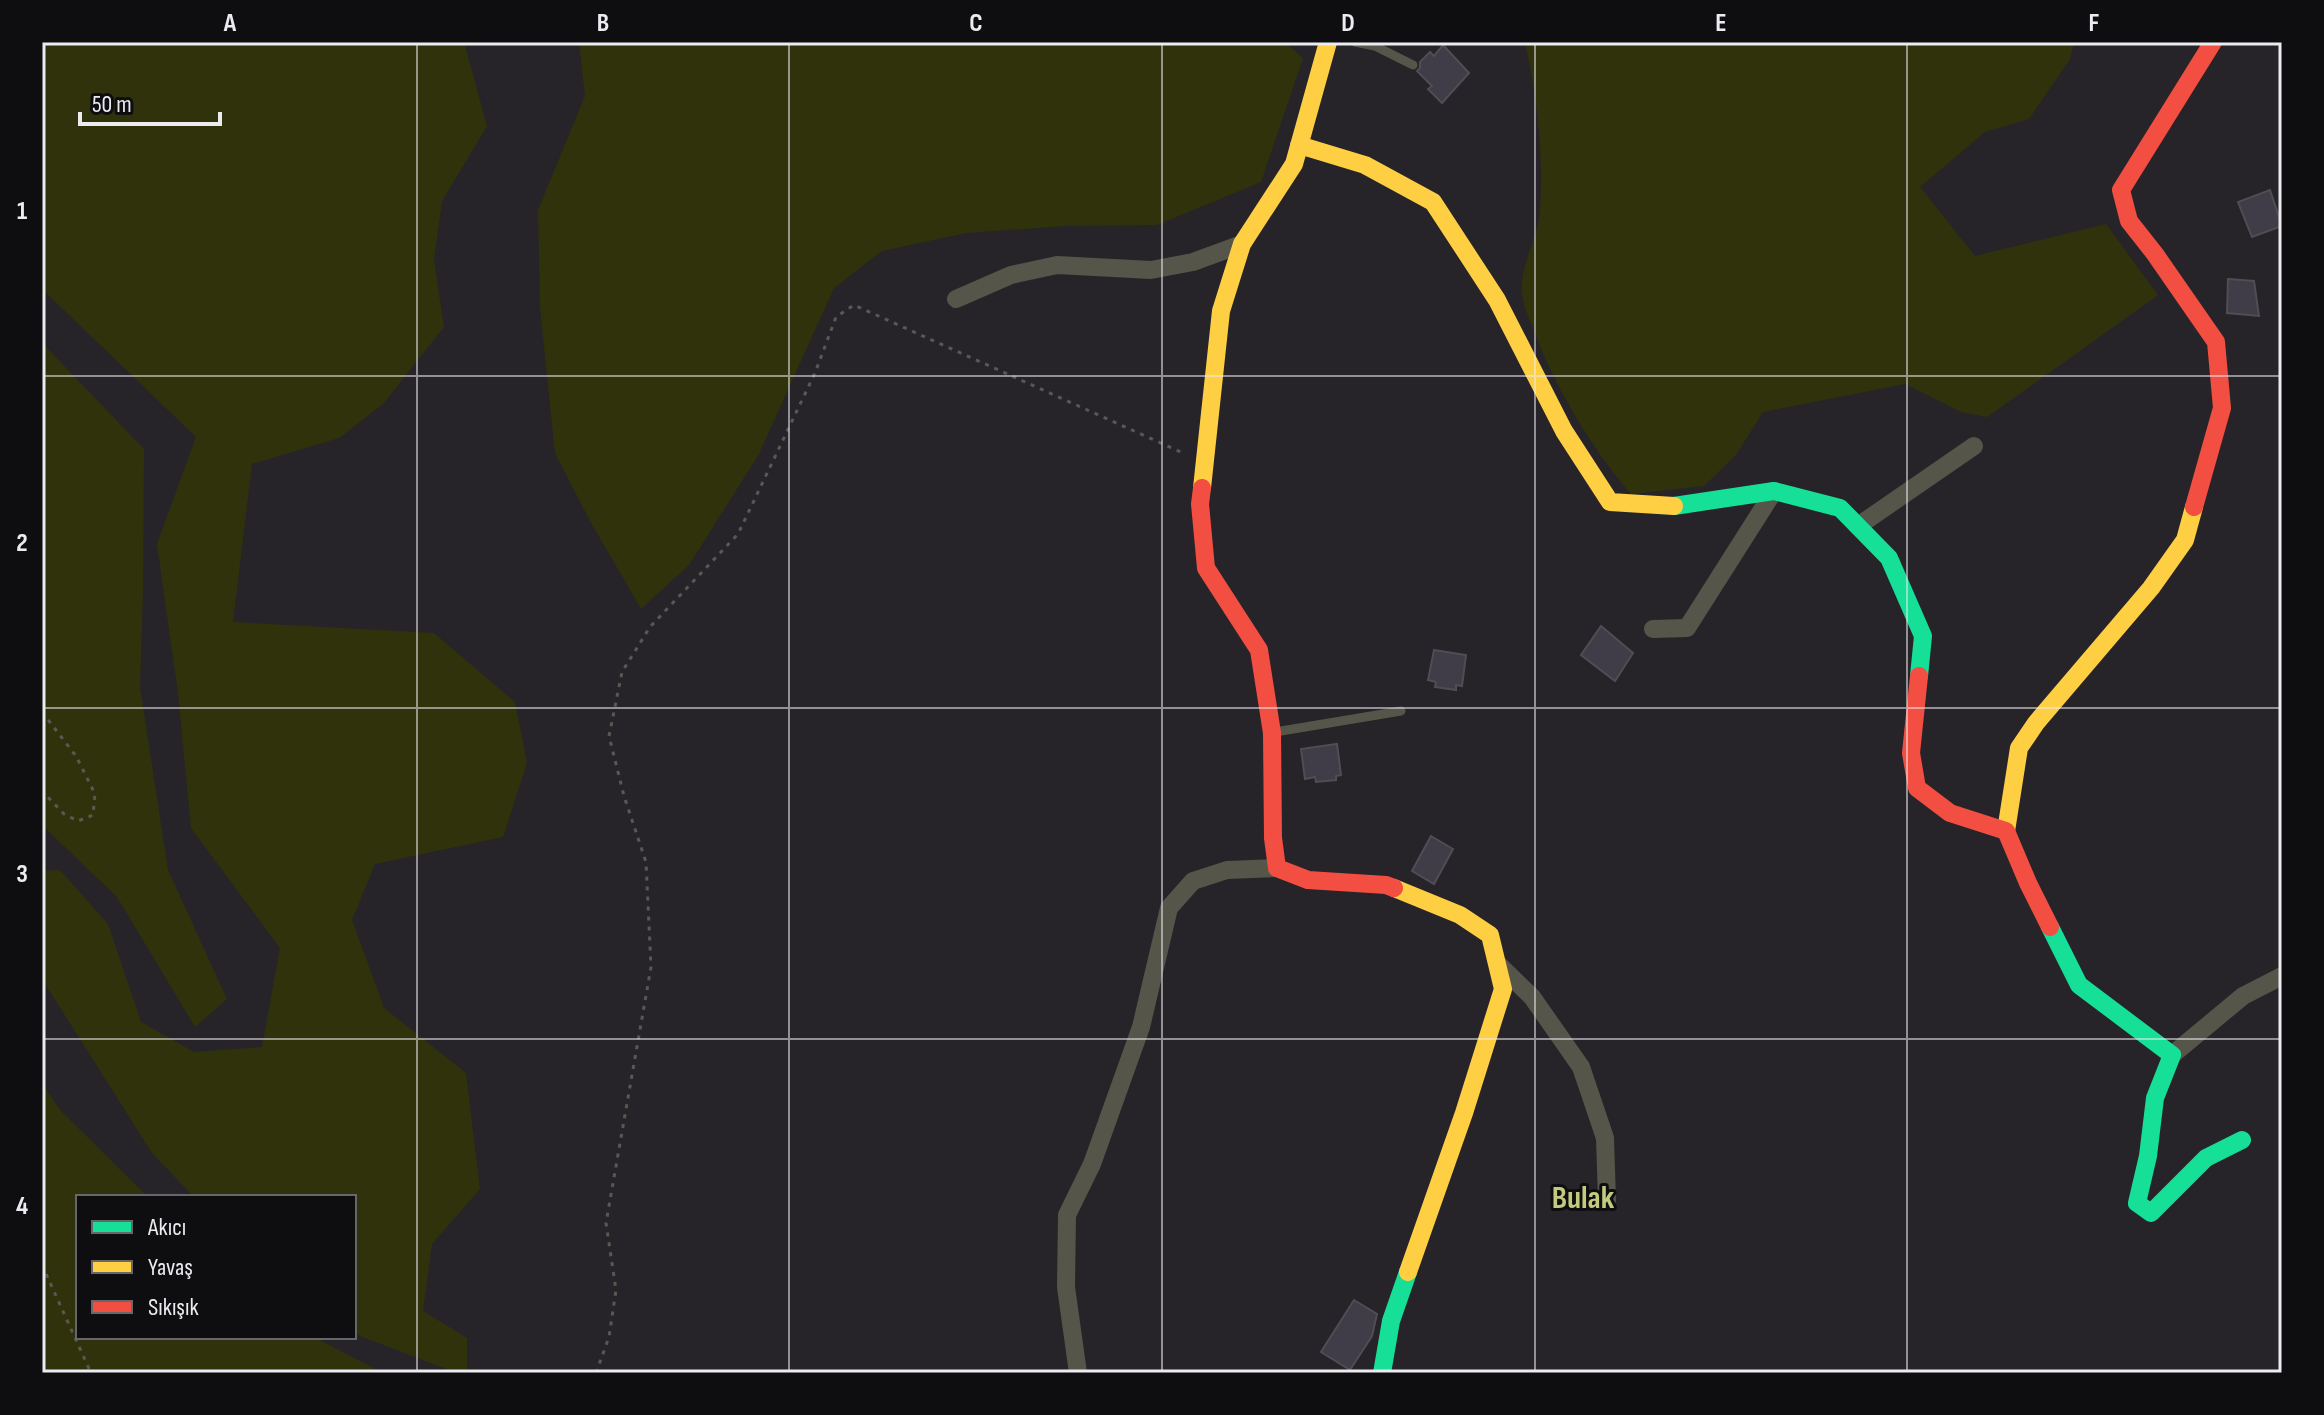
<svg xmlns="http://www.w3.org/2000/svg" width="2324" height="1415" font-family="'Sofia Sans Condensed',sans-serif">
<rect width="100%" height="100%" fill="#262429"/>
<!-- green -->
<path fill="#30320c" d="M42,42h422l23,84 -45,75 -8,59 10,67 -61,77 -44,34 -87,26 -19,158 201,11 81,69 12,61 -24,74 -128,27 -23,56 32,88 82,65 14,116 -48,55 -9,67 44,27v35h-10l-97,-37 -6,-4v-135h-160l-42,-44 -110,-174v-108l18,-1 48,54 33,98 53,30 68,-5 18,-99 -89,-120 -13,-135 -21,-149 39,-107 -154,-148z
M579,42h705l19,16 -42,124 -104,43 -91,1 -100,7 -84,18 -48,37 -75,166 -70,111 -48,44 -51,-88 -35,-68 -15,-145 -2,-98 47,-114z
M1525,42h549l-4,17 -41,60 -44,13 -65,55 55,69 131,-32 52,71 -171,122 -26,-5 -56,-28 -142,28 -27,43 -32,31 -73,8c-39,-45 -78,-110 -98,-166 -3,-9 -9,-19 -10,-29 -6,-32 15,-58 17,-88 4,-56 -3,-114 -15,-169z
M42,343l102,106 -1,144 -3,94 28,183 59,129 -32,28 -78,-130 -75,-72z
M42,1083l18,27 88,87h-70v140h236l69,36h-341z"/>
<!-- building -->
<path fill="#403c48" stroke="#4f4e52" stroke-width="2" d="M1443,45l26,28 -27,30 -14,-14 4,-3 -15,-15 3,-3v-6l10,-10 4,4z
M2270,190l12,36 -30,11 -14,-35z
M2228,279l26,2 5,35 -32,-3z
M1601,626l32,27 -18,28 -34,-26z
M1434,650l32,5 -4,31 -6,-1v5l-21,-3 1,-5 -8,-2z
M1337,744l4,31 -5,1v4l-20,2 -1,-5 -10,2 -4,-30z
M1431,836l22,13 -19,35 -22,-13z
M1354,1300l23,14 -5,22 -22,34 -29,-18z"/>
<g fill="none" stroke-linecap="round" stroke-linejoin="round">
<!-- path -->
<path stroke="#595953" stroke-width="3" stroke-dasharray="4 6" stroke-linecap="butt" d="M42,712l34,44 19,38 -2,21 -15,6 -14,-7 -22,-23
M42,1265l49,108
M596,1373l13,-36 7,-47 -10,-67 45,-256 -5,-105 -22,-66 -15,-60 13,-64 28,-45 88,-93 77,-161 21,-56 18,-12 329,148"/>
<!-- lane -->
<path stroke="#555549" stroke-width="9" d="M1355,42l20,4 38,19
M1275,732l126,-21"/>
<!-- street -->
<path stroke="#555549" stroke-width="18" d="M956,299l55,-24 46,-10 94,5 42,-8 49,-18
M1858,526l116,-80
M1653,629l34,-1 87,-137
M1498,964l34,33 49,70 24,71 2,62
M2172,1055l71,-59 39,-20
M1078,1373l-12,-86 1,-72 25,-51 49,-137 28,-119 24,-27 34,-11 50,-2"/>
<!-- fast -->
<path stroke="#16e098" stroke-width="18" d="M1674,506l100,-15 66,17 49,50 34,78 -4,40
M2050,927l29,58 93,70 -17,43 -7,58 -11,47 14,10 55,-55 36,-18
M1382,1373l9,-52 17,-49"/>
<!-- slow -->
<path stroke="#ffcf43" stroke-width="18" d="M1299,145l66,20 68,37 64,98 67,131 46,71 64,4
M1202,488l19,-177 21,-67 52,-80 34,-122
M2006,831l13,-83 17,-25 115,-135 34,-48 9,-33
M1394,888l66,27 30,20 13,54 -39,124 -56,159"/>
<!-- jam -->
<path stroke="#f24e42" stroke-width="18" d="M1202,488l-2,16 6,64 53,82 13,83 1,105 4,30 31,12 78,5 8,3
M2194,507l28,-99 -6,-66 -61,-88 -26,-33 -8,-31 92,-148
M1919,676l-8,77 6,35 33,25 56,18 22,52 22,44"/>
</g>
<!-- grid -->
<path fill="none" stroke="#ecebf0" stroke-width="2" stroke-opacity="0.55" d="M417,42v1331M789,42v1331M1162,42v1331M1535,42v1331M1907,42v1331M42,376h2240M42,708h2240M42,1039h2240"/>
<g text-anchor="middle" stroke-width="6" stroke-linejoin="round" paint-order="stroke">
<!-- quarter labels -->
<g font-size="32" font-weight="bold" fill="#c4ca7d" stroke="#0e0d10">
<text x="1583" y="1208">Bulak</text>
</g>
</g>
<!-- border -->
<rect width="2324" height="1415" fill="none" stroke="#0e0d10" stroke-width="88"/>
<!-- legend -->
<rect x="76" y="1195" width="280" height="144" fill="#0e0d10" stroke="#67666a" stroke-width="2"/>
<rect x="92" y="1221" width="40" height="12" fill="#16e098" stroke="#67666a" stroke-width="2"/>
<text x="148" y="1235" font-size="24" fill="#ecebf0">Akıcı</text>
<rect x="92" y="1261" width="40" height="12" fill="#ffcf43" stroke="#67666a" stroke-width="2"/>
<text x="148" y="1275" font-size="24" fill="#ecebf0">Yavaş</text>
<rect x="92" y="1301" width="40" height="12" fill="#f24e42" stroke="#67666a" stroke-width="2"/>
<text x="148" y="1315" font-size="24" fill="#ecebf0">Sıkışık</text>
<!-- scale -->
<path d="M80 112v12h140v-12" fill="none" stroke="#ecebf0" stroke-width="4"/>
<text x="92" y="112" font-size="24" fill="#ecebf0" stroke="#0e0d10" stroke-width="6" paint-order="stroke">50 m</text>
<rect x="44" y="44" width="2236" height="1327" fill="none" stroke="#ecebf0" stroke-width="3"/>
<g font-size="26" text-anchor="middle" font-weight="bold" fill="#ecebf0">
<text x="230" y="31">A</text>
<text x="603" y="31">B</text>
<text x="976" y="31">C</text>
<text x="1348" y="31">D</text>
<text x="1721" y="31">E</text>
<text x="2094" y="31">F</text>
<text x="22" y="219">1</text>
<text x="22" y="551">2</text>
<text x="22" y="882">3</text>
<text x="22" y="1214">4</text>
</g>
</svg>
